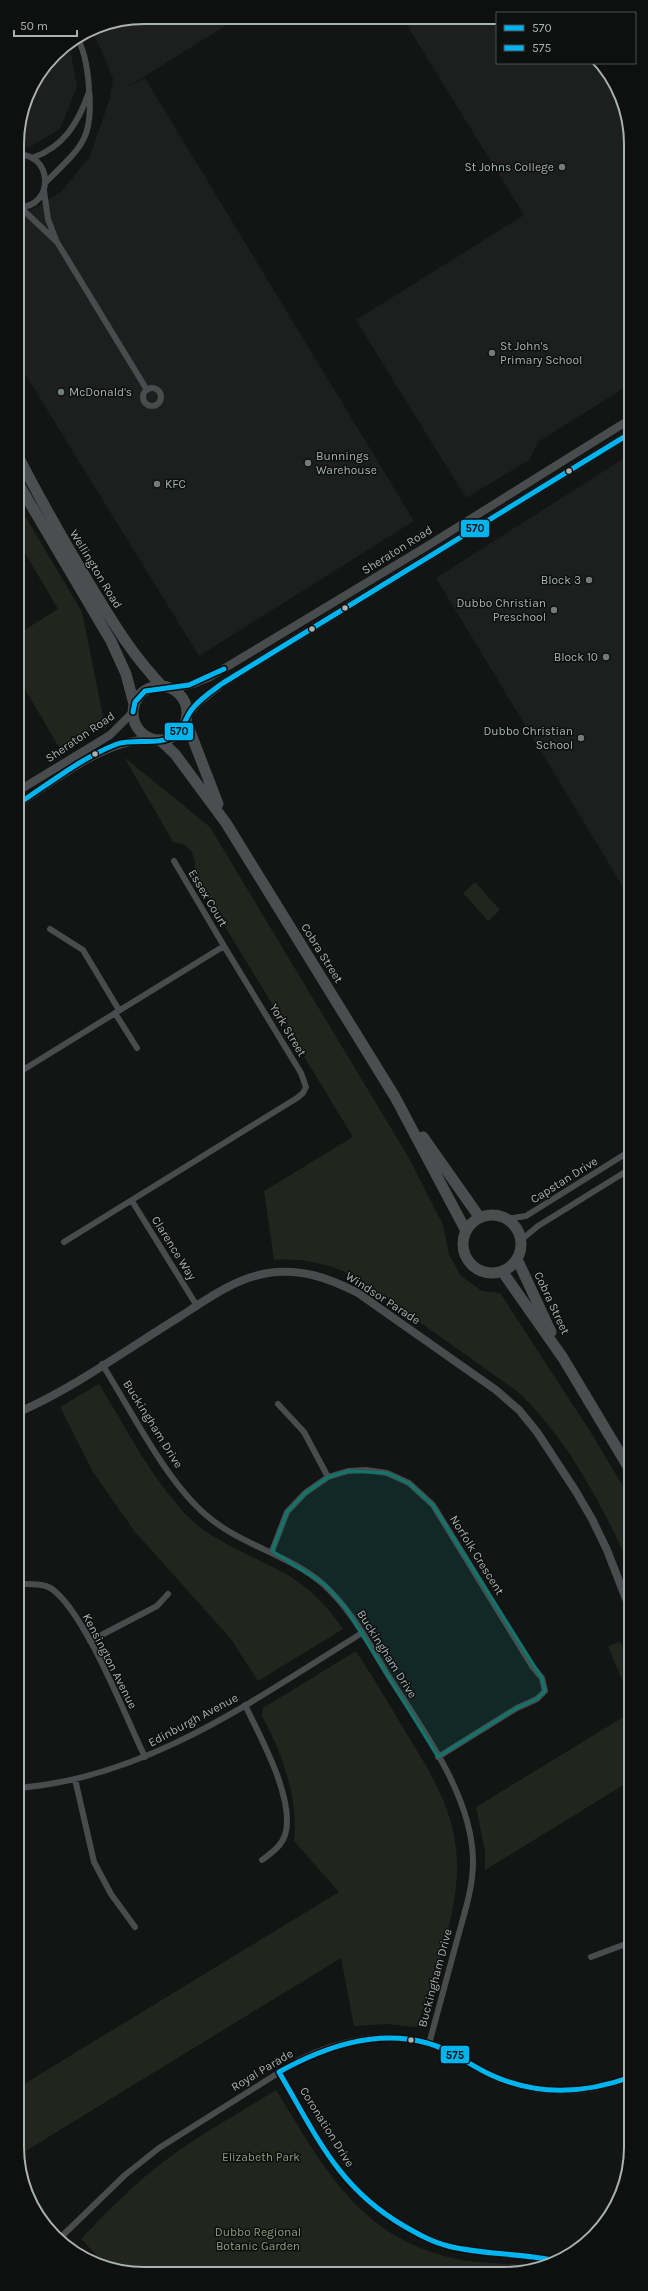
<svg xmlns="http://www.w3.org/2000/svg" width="648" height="2291" font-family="Karla,sans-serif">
<rect width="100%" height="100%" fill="#131414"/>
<!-- built -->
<path fill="#1d1f1f" d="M144,17l94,1 -112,70 19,-10 269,443 -215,135 -182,-295v-142l45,-28 28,-35 20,-58 3,-19 -12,-30 -10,-19 5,-3z
M403,19h94v44h103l18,25 11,31v266l-91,57 -9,18 -63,38 -110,-178 168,-105z
M66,46l5,7 6,34 -17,42 -31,18 -12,-1v-10l10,-41 27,-41z
M629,455v442l-193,-319z"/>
<!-- green -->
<path fill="#22241e" d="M18,504l64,108 22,110 -44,27 -42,-72v-43l40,-25 -40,-68z
M124,757l86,70 199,331 34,67 6,30 12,21 21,15 18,2 90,138 40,67v69c-27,-61 -63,-129 -112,-175l-162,-115c-27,-13 -52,-19 -82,-17l-10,-69 89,-54 -160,-263c6,-16 -3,-31 -20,-32z
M475,882l25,28 -12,11 -25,-28z
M99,1384c28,45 60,110 101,143 25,19 52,29 79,43 27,14 48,35 64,59l-85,52 -27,-42 -96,-107 -42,-60 -33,-65z
M620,1642l10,20v37l-22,-53z
M356,1651c17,26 33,53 49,80 31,50 58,93 51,155 -5,48 -24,96 -39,141l-31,-3 -32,2 -13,-68 -322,197v-68l320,-195 -45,-51c5,-42 -12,-88 -32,-125l1,-8z
M630,1713v68l-145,89v-19l-9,-44z
M276,2090c47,76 82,146 176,168 29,7 59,4 88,9l-11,5h-410l-11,-5 -27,-28c23,-24 46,-48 72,-69 38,-31 82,-54 123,-80z"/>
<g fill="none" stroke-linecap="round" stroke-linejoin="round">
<!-- minor -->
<path stroke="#484c4c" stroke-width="6" d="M17,155c36,-3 38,52 2,52
M32,158c32,-11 46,-35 57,-66
M46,182c34,-34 48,-42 43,-93 -1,-18 -3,-34 -11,-50
M44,191l4,28 8,21
M21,208l36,34 90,148
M143 397a9 9 0 1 1 18 0a9 9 0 1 1-18 0Z
M174,861l50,85
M50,929l33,21 36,60
M115,1013l22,35
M18,1073l206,-127 77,127 5,14 -3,6 -6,5 -233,144
M18,1113l3,4
M132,1201l65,105
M506,1219l20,-3 104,-65
M521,1240l17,-14 92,-57
M102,1364c29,46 63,116 104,151 34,30 82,39 117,69 28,25 46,60 65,91 34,54 85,121 85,187 0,28 -10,55 -17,82 -9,33 -18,66 -27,100
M278,1404l26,28 24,45
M272,1551l15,-39 18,-19 23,-16 20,-6 18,-1 21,3 22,10 24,22 99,161 10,12 3,13 -8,8 -20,9 -79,49
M19,1584c9,0 25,-1 33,5 34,25 73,127 93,168
M90,1641l67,-35 11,-12
M245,1705c15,31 51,96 40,130 -4,12 -14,18 -23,25
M75,1779l19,83 17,32 24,33
M19,1788c130,-11 236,-89 343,-155
M591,1957l40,-15
M279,2072c27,44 55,106 98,137 8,6 17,11 26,16 15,9 34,19 52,22 34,8 68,5 102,14
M58,2240l67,-65 34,-27 140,-88c40,-20 87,-30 130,-16 21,7 41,20 60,30 44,23 96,22 142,3"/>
<!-- tertiary -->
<path stroke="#484c4c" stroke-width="8" d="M171,689l22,-5 17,-7 214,-129 205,-128
M187,716l12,-14 24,-19 406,-249
M18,791l92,-56 23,-23
M18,804c40,-25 84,-63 132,-65
M19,1412c55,-24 110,-64 162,-96 26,-17 55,-38 87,-43 33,-5 61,5 90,20l138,97 23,20 18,22 38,58 17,29 15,31 23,59"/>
<!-- trunk -->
<path stroke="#4a4e4e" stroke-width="11" d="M18,456c22,43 46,85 71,127 23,38 43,72 74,104
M18,483l93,158 15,33 8,30
M133 713a27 27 0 1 1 54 0a27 27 0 1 1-54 0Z
M186,721l32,83
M160,740l15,14 51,69 169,274 71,134
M423,1137l57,81
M463 1244a29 29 0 1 1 58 0a29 29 0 1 1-58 0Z
M517,1259l34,73
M502,1271l61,87 67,112"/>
<defs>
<path id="bus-1" d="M133,712l2,-10 10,-11 44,-6 35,-16
M18,804c32,-21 63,-46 99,-60 18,-6 41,2 57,-8 10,-6 11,-19 19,-28 8,-10 19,-17 30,-25l406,-249"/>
<path id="bus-2" d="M279,2072c45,-25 96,-43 148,-29 23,6 41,21 62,31 46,22 95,20 142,3
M279,2072c37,63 59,116 125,154 14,8 28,16 44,20 36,9 73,7 109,15"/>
</defs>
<!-- bus-1 casing -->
<use href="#bus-1" stroke="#0e0f0f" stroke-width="8"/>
<!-- bus-2 casing -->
<use href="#bus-2" stroke="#0e0f0f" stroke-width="8"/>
<!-- bus-1 -->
<use href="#bus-1" stroke="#00b5ef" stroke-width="5"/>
<!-- bus-2 -->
<use href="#bus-2" stroke="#00b5ef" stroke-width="5"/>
</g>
<!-- marked area -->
<path fill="#0f766e" fill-opacity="0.2" stroke="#0f766e" stroke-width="3" stroke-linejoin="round" d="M348,1471l39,2 22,10 24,22 109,173 3,13 -8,8 -20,9 -79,49 -93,-150 -21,-23 -52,-33 15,-39 18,-19 23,-16z"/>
<!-- markers -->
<g fill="#737b7b" stroke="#0e0f0f" stroke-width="1.5">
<circle cx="562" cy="167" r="4"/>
<circle cx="492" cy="353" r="4"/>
<circle cx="61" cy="392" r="4"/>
<circle cx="308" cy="463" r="4"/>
<circle cx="157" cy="484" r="4"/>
<circle cx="589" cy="580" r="4"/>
<circle cx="554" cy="610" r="4"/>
<circle cx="606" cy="657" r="4"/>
<circle cx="581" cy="738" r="4"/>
</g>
<g fill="#a6b3b2" stroke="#0e0f0f" stroke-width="1.5">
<circle cx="569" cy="471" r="3.5"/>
<circle cx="345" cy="608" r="3.5"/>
<circle cx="312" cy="629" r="3.5"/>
<circle cx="95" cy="754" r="3.5"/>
<circle cx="411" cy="2040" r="3.5"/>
</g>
<g text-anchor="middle" stroke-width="3" stroke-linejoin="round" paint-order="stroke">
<!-- poi labels -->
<g font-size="12" fill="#a6b3b2" stroke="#0e0f0f" text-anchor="end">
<text x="554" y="171">St Johns College</text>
<text x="500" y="350" text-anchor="start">St John's<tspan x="500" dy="14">Primary School</tspan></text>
<text x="69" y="396" text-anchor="start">McDonald's</text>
<text x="316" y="460" text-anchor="start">Bunnings<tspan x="316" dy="14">Warehouse</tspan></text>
<text x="165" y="488" text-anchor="start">KFC</text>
<text x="581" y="584">Block 3</text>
<text x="546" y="607">Dubbo Christian<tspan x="546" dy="14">Preschool</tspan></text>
<text x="598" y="661">Block 10</text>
<text x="573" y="735">Dubbo Christian<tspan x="573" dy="14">School</tspan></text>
</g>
<!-- street labels -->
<g font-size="12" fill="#a6b3b2" stroke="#0e0f0f">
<text transform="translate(397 550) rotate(-32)" y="4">Sheraton Road</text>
<text transform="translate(96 569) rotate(59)" y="4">Wellington Road</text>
<text transform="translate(80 737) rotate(-34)" y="4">Sheraton Road</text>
<text transform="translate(208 898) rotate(59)" y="4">Essex Court</text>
<text transform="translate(322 953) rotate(58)" y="4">Cobra Street</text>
<text transform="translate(288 1030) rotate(59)" y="4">York Street</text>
<text transform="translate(564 1180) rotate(-32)" y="4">Capstan Drive</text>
<text transform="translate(174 1248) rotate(58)" y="4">Clarence Way</text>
<text transform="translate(383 1298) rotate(33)" y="4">Windsor Parade</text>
<text transform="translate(552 1303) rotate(65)" y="4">Cobra Street</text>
<text transform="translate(153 1424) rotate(58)" y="4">Buckingham Drive</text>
<text transform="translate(477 1555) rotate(58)" y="4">Norfolk Crescent</text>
<text transform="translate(387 1654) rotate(58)" y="4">Buckingham Drive</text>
<text transform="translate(110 1661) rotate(63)" y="4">Kensington Avenue</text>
<text transform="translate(193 1720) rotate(-28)" y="4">Edinburgh Avenue</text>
<text transform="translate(435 1978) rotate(-75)" y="4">Buckingham Drive</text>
<text transform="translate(262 2070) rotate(-31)" y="4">Royal Parade</text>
<text transform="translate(327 2127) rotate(58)" y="4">Coronation Drive</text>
</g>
<!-- park labels -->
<g font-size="12" fill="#949d7e" stroke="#0e0f0f">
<text x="261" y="2161">Elizabeth Park</text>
<text x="258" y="2236">Dubbo Regional<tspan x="258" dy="14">Botanic Garden</tspan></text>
</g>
</g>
<!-- crop -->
<path d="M0 0H648V2291H0ZM144 24H504A120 120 0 0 1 624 144V2147A120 120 0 0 1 504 2267H144A120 120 0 0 1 24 2147V144A120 120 0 0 1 144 24Z" fill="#0e0f0f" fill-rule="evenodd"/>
<path fill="none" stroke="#a6b3b2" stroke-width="2" d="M144 24H504A120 120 0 0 1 624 144V2147A120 120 0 0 1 504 2267H144A120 120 0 0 1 24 2147V144A120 120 0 0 1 144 24Z"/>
<g stroke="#0e0f0f" stroke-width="1.5">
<rect x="460" y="519" width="30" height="19" rx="4" fill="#00b5ef"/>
<rect x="164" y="722" width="30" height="19" rx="4" fill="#00b5ef"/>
<rect x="440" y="2045" width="30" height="19" rx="4" fill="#00b5ef"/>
</g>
<g font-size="11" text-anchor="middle" font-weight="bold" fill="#111">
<text x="475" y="532">570</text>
<text x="179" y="735">570</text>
<text x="455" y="2059">575</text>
</g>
<!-- legend -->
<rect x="496" y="12" width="140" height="52" fill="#0e0f0f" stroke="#4b5150"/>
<rect x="504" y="25" width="20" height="6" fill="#00b5ef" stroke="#4b5150"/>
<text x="532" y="32" font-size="12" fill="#a6b3b2">570</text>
<rect x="504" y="45" width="20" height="6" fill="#00b5ef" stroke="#4b5150"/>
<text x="532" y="52" font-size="12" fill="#a6b3b2">575</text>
<!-- scale -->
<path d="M14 30v6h63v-6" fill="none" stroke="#a6b3b2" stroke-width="2"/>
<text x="20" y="30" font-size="12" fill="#a6b3b2" stroke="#0e0f0f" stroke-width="3" paint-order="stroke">50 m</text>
</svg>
